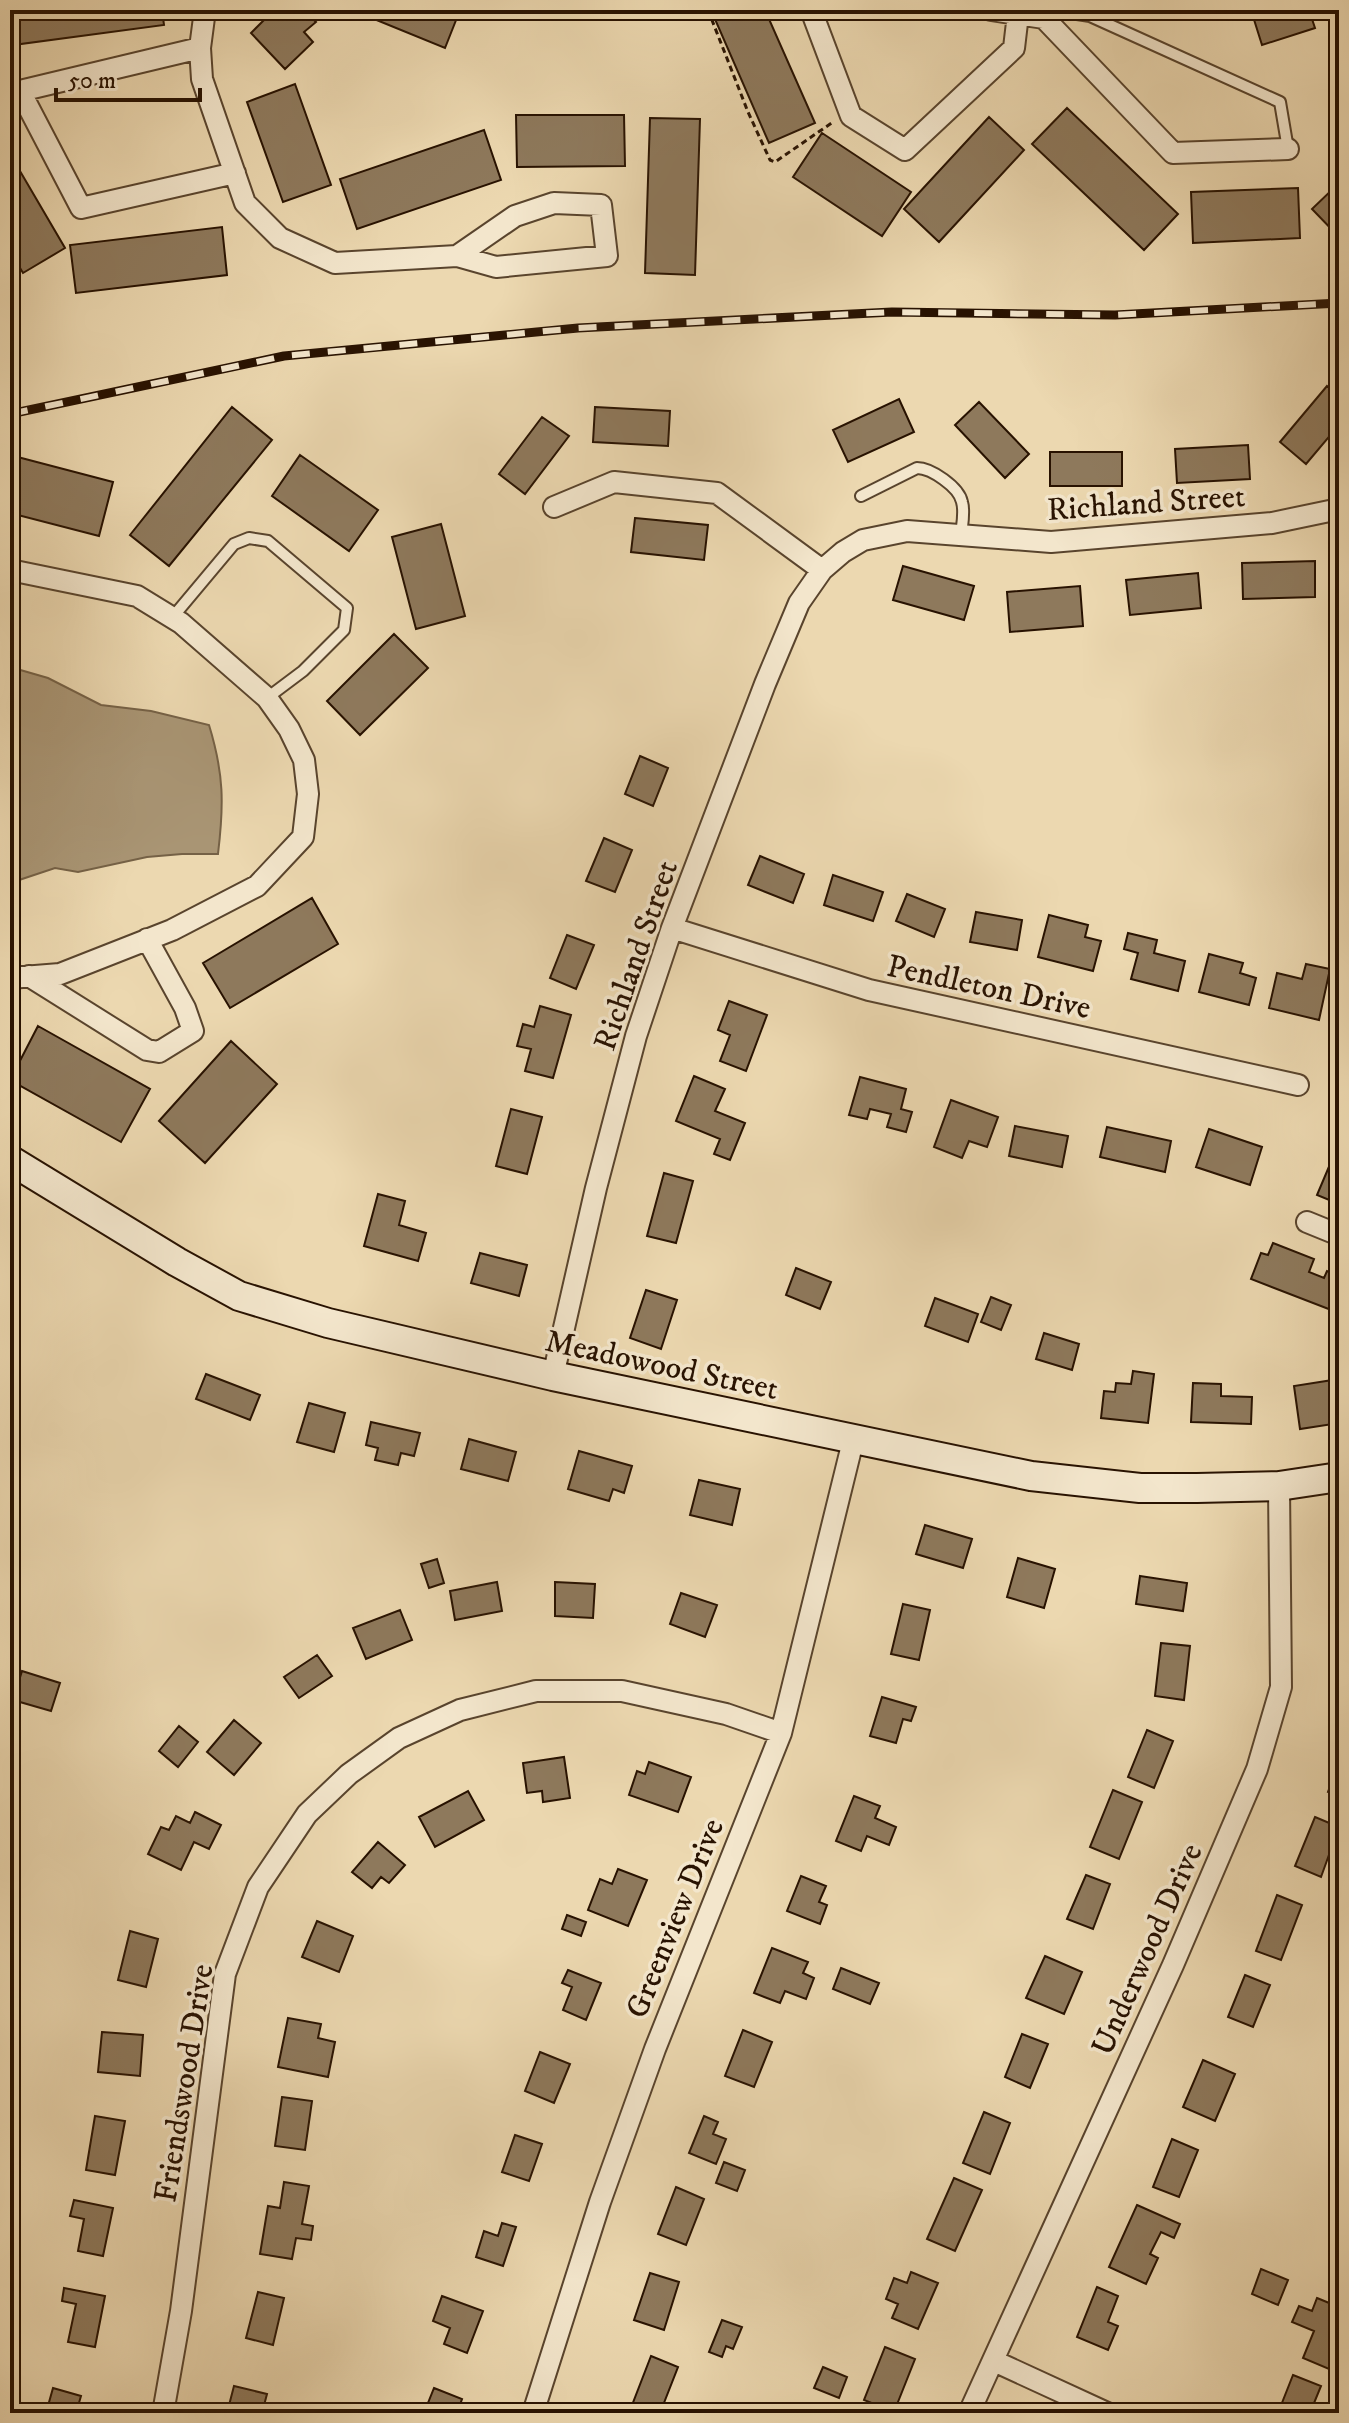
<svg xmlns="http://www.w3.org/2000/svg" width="1349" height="2423" font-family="'IM FELL DW Pica',serif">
<rect width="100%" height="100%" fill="#ecd8b0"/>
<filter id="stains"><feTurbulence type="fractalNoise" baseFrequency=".0025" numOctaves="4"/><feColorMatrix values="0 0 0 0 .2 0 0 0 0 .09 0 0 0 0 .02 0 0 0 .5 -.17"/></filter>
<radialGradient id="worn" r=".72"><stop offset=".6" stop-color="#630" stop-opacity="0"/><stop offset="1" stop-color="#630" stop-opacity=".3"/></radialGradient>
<!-- water -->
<path fill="#a99574" stroke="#756146" stroke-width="2" d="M10,667l38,11 53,27 50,6 58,14c15,49 15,79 9,129h-36l-35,3 -69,15 -23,-4 -45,15z"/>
<!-- building -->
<path fill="#8e795c" stroke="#281201" stroke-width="2" d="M10,10h152l2,15 -151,20z
M274,10h30l12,12 -12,10 9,10 -28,27 -34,-36z
M352,10h108l-15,38z
M711,10h54l50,113 -46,20z
M1251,10h58l6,18 -53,17z
M295,84l36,101 -48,17 -36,-100z
M1067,108l111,106 -34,36 -112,-106z
M516,115h108l1,51 -108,1z
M989,117l35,33 -85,92 -35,-33z
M650,118l50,1 -5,156 -50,-2z
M484,130l17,50 -144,49 -17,-50z
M822,133l89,59 -29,44 -89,-59z
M10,154l55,94 -42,25 -13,-22z
M1339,183v54l-27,-28z
M1298,188l2,50 -107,5 -2,-51z
M222,227l5,48 -151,18 -6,-48z
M1327,386l12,10v29l-33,39 -26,-22z
M899,399l15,33 -66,30 -15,-32z
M979,402l50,52 -24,24 -50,-53z
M232,407l40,33 -103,126 -39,-31z
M595,407l75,4 -2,35 -75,-4z
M542,417l27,19 -44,58 -26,-20z
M1248,445l2,34 -73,4 -2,-34z
M1050,452h72v34h-72z
M10,455l103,27 -14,54 -89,-23z
M300,455l78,55 -29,41 -77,-55z
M635,518l73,7 -4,35 -73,-8z
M441,524l24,92 -49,13 -24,-92z
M1315,561v36l-72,2 -1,-36z
M903,566l71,20 -10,34 -71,-20z
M1198,573l3,35 -71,7 -4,-35z
M1080,586l3,40 -73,6 -3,-40z
M394,634l34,34 -68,67 -33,-34z
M640,756l28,12 -15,38 -28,-12z
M604,838l28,12 -17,42 -29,-11z
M760,856l44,18 -11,29 -45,-18z
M833,875l50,17 -10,29 -49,-16z
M907,894l38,15 -11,28 -38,-16z
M312,898l26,46 -108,64 -27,-45z
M976,912l46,8 -5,30 -47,-8z
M1049,915l39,10 -3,12 16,4 -8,30 -55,-14z
M1128,933l29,7 -3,13 31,8 -7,30 -47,-12 7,-26 -14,-4z
M567,935l27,10 -18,44 -26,-11z
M1209,954l34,9 -3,10 16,5 -7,27 -50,-13z
M1306,964l24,5 -11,51 -50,-12 8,-35 25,6z
M729,1001l38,14 -21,56 -26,-10 10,-26 -12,-5z
M540,1006l31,9 -18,63 -28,-7 6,-22 -14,-3 6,-22 11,3z
M38,1026l112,63 -29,53 -111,-62z
M231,1041l46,43 -72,79 -46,-42z
M694,1076l31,13 -10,22 30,12 -15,37 -16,-6 6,-15 -44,-18z
M860,1077l46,12 -5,20 11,3 -6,20 -19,-5 4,-13 -21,-5 -3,10 -18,-4z
M951,1100l47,17 -11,30 -18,-6 -7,17 -28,-11z
M511,1109l31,8 -15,57 -31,-8z
M1015,1126l53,10 -6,31 -53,-11z
M1107,1127l64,14 -6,31 -65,-15z
M1209,1129l53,18 -12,38 -54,-18z
M1339,1143v61l-22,-9z
M664,1173l29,8 -17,62 -29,-7z
M378,1194l27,7 -6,24 27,8 -8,28 -54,-15z
M1273,1243l41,16 -5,13 15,6 3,-7 12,5v37l-88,-34 10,-26 7,2z
M480,1253l47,12 -8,31 -48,-13z
M796,1268l35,14 -11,27 -34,-14z
M646,1290l31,10 -16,49 -31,-11z
M991,1297l20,8 -10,25 -20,-8z
M935,1298l43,16 -10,28 -43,-16z
M1044,1333l35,11 -7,26 -36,-11z
M1133,1371l21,3 -6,49 -47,-5 3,-27 11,1 1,-9 15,1z
M206,1374l54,21 -10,25 -54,-21z
M1339,1379v31l-8,1 2,13 -33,5 -6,-43z
M1193,1383l28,1v12l31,1 -1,27 -60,-2z
M309,1403l36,10 -11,39 -37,-10z
M371,1422l49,11 -6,23 -13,-3 -3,12 -23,-5 3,-12 -12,-3z
M469,1439l47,13 -8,29 -47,-12z
M579,1451l53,15 -8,27 -11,-4 -4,12 -41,-12z
M699,1480l41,9 -8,36 -42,-10z
M925,1525l47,14 -9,29 -47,-14z
M1018,1558l37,11 -11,39 -37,-11z
M437,1559l7,24 -15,5 -8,-24z
M1140,1576l47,7 -4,28 -47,-7z
M497,1582l5,29 -47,9 -5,-29z
M555,1582l40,2 -2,34 -38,-2z
M681,1593l36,12 -12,32 -35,-13z
M903,1604l27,6 -11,50 -28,-6z
M400,1610l12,30 -46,19 -13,-31z
M1161,1643l29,3 -6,54 -29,-4z
M317,1655l15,21 -33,22 -15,-21z
M22,1671l38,12 -9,28 -38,-11z
M882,1697l34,10 -5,14 -8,-2 -7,24 -26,-7z
M234,1720l27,23 -27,32 -27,-23z
M179,1726l19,16 -20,25 -19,-16z
M1147,1730l26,11 -19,47 -26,-11z
M564,1757l6,41 -27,4 -1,-11 -15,2 -4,-30z
M649,1762l42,15 -13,35 -49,-17 8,-24 8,3z
M1339,1762v34l-11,-4z
M1113,1790l29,12 -23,57 -29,-12z
M468,1791l16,29 -49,27 -16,-30z
M854,1796l26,10 -5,12 21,9 -7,18 -22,-9 -6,15 -25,-10z
M195,1812l26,13 -12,24 -15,-7 -13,28 -33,-16 13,-27 8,3 7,-14 14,7z
M1315,1817l24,10 -18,50 -26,-11z
M378,1842l27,23 -16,18 -8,-6 -9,11 -20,-16z
M618,1869l29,11 -19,46 -40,-16 12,-31 12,5z
M1086,1875l24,9 -17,45 -26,-10z
M801,1876l25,10 -7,16 8,3 -7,19 -33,-13z
M1277,1895l25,10 -21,55 -25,-9z
M567,1915l19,7 -5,14 -19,-7z
M317,1921l36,15 -14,36 -37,-15z
M130,1931l28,8 -12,48 -28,-7z
M772,1948l36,14 -5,11 11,5 -8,21 -21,-8 -5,12 -26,-10z
M1045,1956l37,16 -18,42 -38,-16z
M841,1968l38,15 -9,21 -37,-15z
M568,1970l33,13 -15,37 -23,-10 9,-23 -10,-4z
M1245,1975l25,10 -17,42 -25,-10z
M288,2018l33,6 -3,14 17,4 -7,35 -50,-10z
M743,2030l29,12 -18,45 -29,-11z
M102,2032l41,3 -3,41 -42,-4z
M1022,2034l26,10 -18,44 -25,-11z
M540,2052l30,12 -16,39 -29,-12z
M1203,2060l32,14 -20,47 -32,-14z
M282,2097l30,4 -7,49 -30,-4z
M984,2112l26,11 -20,51 -27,-11z
M95,2116l30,5 -10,54 -29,-5z
M704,2116l14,6 -5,12 13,5 -10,25 -27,-11z
M515,2135l27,9 -13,37 -27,-9z
M1172,2139l26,11 -19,47 -26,-10z
M724,2162l21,8 -8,21 -21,-8z
M954,2178l28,12 -27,61 -28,-12z
M284,2182l25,4 -7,38 11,2 -2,14 -15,-2 -4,21 -32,-5 8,-48 12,2z
M676,2187l28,12 -18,46 -28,-11z
M74,2200l39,8 -10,48 -25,-5 6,-32 -14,-3z
M1137,2205l43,19 -6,14 -13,-6 -11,22 8,4 -12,26 -37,-17z
M502,2223l14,4 -13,39 -27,-9 8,-26 14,5z
M1261,2269l27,11 -10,25 -26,-11z
M911,2272l27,11 -20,46 -26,-11 6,-14 -12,-5 8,-21 13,5z
M650,2273l29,9 -15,48 -30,-10z
M1097,2287l21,9 -10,26 10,4 -10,24 -31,-13z
M64,2288l41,8 -10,51 -27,-5 8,-38 -14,-3z
M258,2292l26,6 -11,47 -27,-7z
M442,2296l41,15 -16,42 -23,-9 6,-16 -17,-7z
M1317,2298l22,9v38l-10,24 -26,-11 11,-27 -22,-9 7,-16 13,5z
M722,2320l20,7 -9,22 -7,-3 -4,11 -13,-5z
M885,2347l30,12 -21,53 -30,-12z
M651,2356l27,11 -18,46h-31z
M823,2367l24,10 -8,21 -25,-10z
M1293,2375l28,11 -11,27h-32z
M234,2386l33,8 -5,19h-35z
M53,2388l28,8 -5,17h-30z
M434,2388l28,11 -5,14h-33z"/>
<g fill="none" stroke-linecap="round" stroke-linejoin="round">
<defs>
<path id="lane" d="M1044,18l20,-6 26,4 190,86 8,47
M861,496l56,-28c14,0 42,19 45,34 3,10 0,23 -1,33
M172,618l62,-74 15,-6 19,3 79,67 -3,22 -41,41 -36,27"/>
<path id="street" d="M205,10l-5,38 2,31 43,124 35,35 55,25 122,-7 39,11 111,-11 -6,-51 -47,-2 -39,13 -58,40
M811,10l40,106 54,34 109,-102 4,-34
M991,10l53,8 129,135 115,-4
M200,48l-180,43 61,117 154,-35
M554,507l60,-25 103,11 105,77
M10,570l127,26 44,27 86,75 22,31 15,31 4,34 -5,43 -46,49 -85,44 -112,44 -50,4
M672,928l197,62 429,95
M29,976l118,74 12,2 34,-21 -8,-23 -38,-69
M1307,1222l32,13
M553,1376l43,-188 40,-152 36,-108 93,-244 34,-81 23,-33 21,-18 20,-12 44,-9 144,11 221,-19 67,-14
M994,2361l113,52
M163,2413l18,-102 44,-337 33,-87 49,-73 42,-40 50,-36 61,-28 76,-19h86l104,23 55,19
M533,2413l67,-211 55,-153 126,-316 72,-292
M969,2413l204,-448 84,-196 24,-82 -2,-201"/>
<path id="secondary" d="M10,1160l167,102 62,34 89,27 225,53 478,100 109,12h57l82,-2 60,-9"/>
</defs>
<!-- lane casing -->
<use href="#lane" stroke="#59442d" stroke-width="14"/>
<!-- street casing -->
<use href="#street" stroke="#59442d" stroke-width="24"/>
<!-- secondary casing -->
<use href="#secondary" stroke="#281201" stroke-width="32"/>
<!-- path -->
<path stroke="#281201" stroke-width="3" stroke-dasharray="6 4" stroke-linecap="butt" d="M708,10l40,102 22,48 5,2 58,-40"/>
<!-- lane -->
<use href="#lane" stroke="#f3e6cc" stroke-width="10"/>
<!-- street -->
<use href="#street" stroke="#f3e6cc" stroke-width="20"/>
<!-- secondary -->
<use href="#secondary" stroke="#f3e6cc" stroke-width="28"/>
<defs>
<path id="rail" d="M10,414l274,-58 294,-28 314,-16 223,3 224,-12"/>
</defs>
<!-- rail casing -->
<use href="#rail" stroke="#281201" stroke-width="9"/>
<!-- rail -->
<use href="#rail" stroke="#f3e6cc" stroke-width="6" stroke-dasharray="18" stroke-linecap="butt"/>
</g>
<g text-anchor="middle" stroke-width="7" stroke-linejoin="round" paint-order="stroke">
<!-- street labels -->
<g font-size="32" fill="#281201" stroke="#f3e6cc">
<text transform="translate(1146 502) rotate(-4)" y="11">Richland Street</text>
<text transform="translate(635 955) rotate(-71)" y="11">Richland Street</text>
<text transform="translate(989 986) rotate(12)" y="11">Pendleton Drive</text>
<text transform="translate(662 1364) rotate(12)" y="11">Meadowood Street</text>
<text transform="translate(674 1918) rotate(-68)" y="11">Greenview Drive</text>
<text transform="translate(1146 1949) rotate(-66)" y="11">Underwood Drive</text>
<text transform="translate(183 2083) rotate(-81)" y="11">Friendswood Drive</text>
</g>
</g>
<!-- margin -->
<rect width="1349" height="2423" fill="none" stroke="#ecd8b0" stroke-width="40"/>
<rect x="12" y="12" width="1325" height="2399" fill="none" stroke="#281201" stroke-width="4"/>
<rect x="20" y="20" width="1309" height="2383" fill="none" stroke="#281201" stroke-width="2"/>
<!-- scale -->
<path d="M56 88v12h144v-12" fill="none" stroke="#281201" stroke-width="4"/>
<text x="68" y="88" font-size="24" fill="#281201" stroke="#f3e6cc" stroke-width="6" paint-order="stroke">50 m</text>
<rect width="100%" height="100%" filter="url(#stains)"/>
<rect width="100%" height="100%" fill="url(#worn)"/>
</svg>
